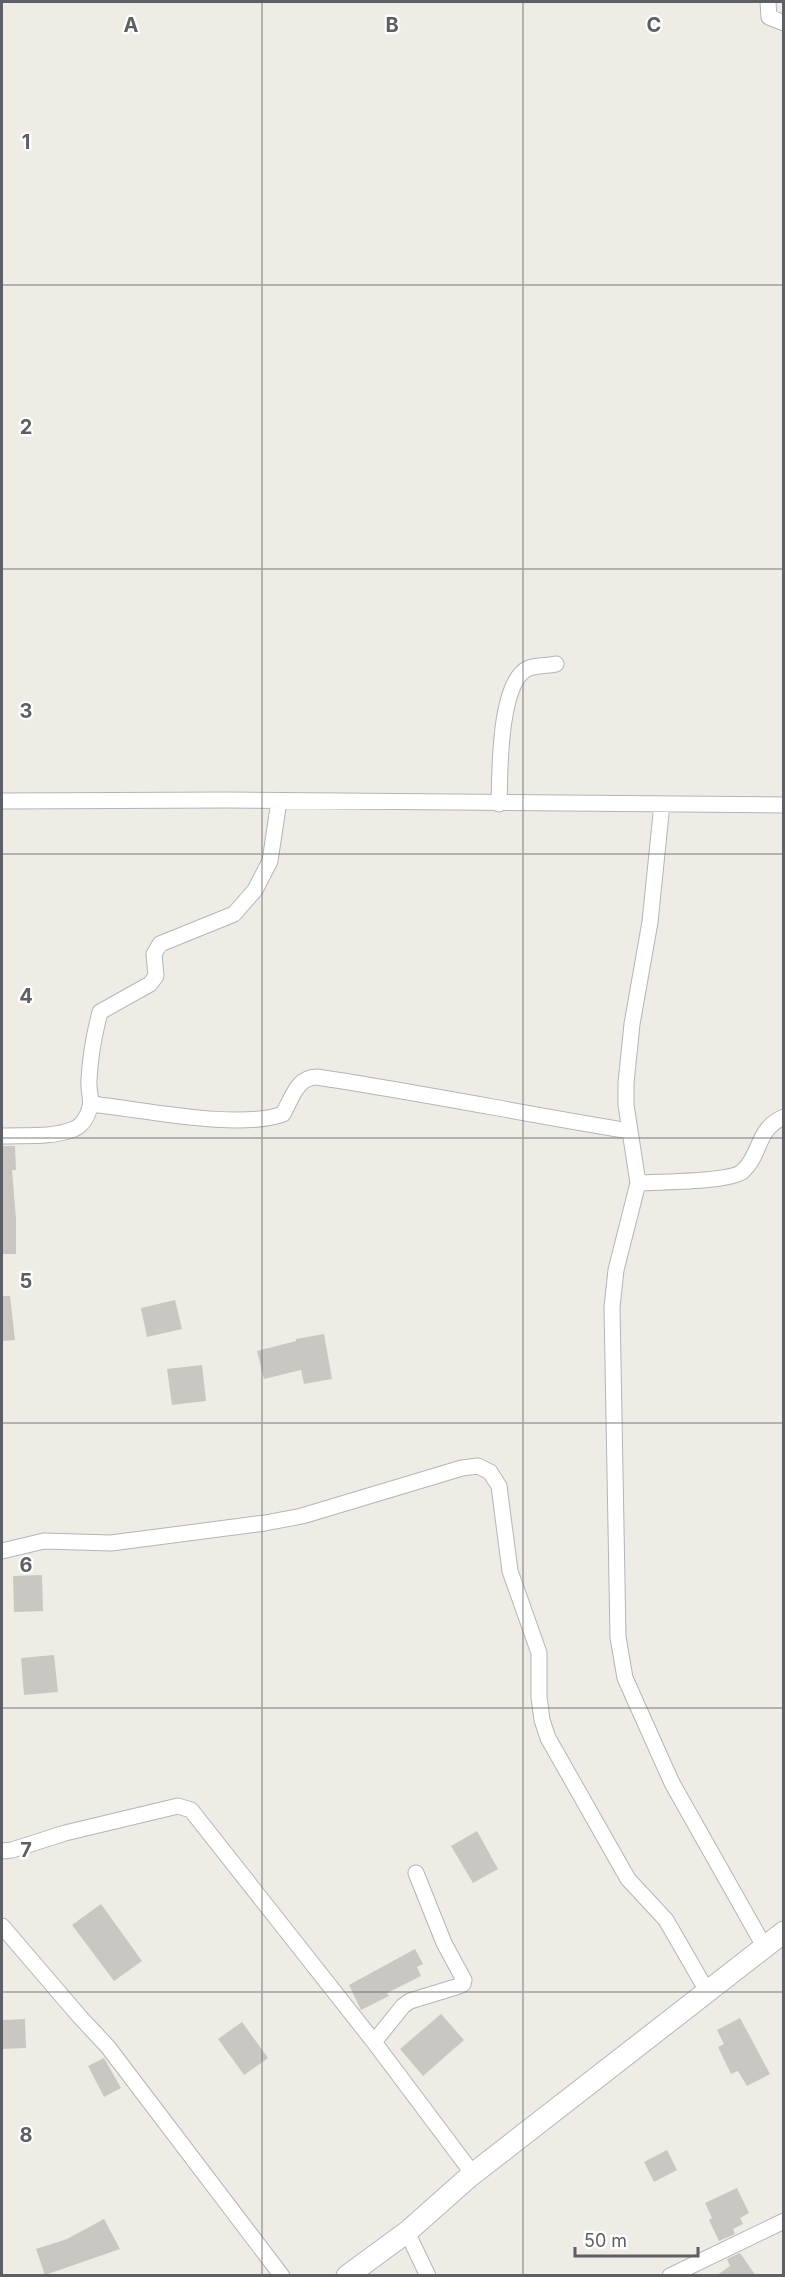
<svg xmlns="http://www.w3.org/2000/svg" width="785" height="2277" font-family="Inter,sans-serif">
<rect width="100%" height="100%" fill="#eeece5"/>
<!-- building -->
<path fill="#cac7c2" d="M2,1146h13l1,24h-4l4,49v35h-14z
M2,1296h8l5,44 -13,1z
M175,1300l7,29 -35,8 -6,-29z
M324,1334l8,45 -28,5 -3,-14 -37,9 -7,-28 39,-10v-2z
M202,1365l4,36 -34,4 -5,-36z
M42,1575l1,36 -29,1 -1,-36z
M54,1655l4,37 -34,3 -3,-37z
M477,1831l21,38 -25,14 -22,-37z
M101,1904l41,57 -28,20 -42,-56z
M415,1949l8,15 -6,3 4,9 -34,17 2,3 -28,14 -12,-25z
M441,2014l23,26 -41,36 -23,-27z
M740,2018l30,56 -23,12 -9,-15 -7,3 -13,-27 6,-3 -7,-14z
M25,2019l1,29 -24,1v-29z
M242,2022l26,36 -24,17 -26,-36z
M104,2058l17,30 -17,9 -16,-31z
M667,2150l10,20 -23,12 -10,-20z
M737,2188l12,25 -9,5 3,6 -10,5 2,5 -16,7 -10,-21 3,-2 -7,-15z
M104,2219l16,30 -75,26 -9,-26 31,-10z
M740,2253l16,23h-40l14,-10 -3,-7z"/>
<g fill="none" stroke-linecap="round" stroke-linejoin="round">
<defs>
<path id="street" d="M768,2l1,15 15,6
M2,801l225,-1 557,5
M499,804c1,-28 -1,-124 30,-136 8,-3 19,-2 27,-4
M662,804l-12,118 -18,102 -6,59v22l12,78 -22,87 -4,37 6,330 7,41 47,105 92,163
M91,1101l7,4c48,5 142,25 185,9 9,-16 14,-37 34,-37 105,16 209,37 313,54
M2,1136c23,-1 50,2 72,-7 9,-4 14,-14 16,-22 2,-8 -2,-18 -1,-27 1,-23 5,-45 11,-68l50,-28 6,-8 -2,-22 6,-10 74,-30 21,-24 15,-29 9,-60
M638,1183c19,-1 94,-1 105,-12 19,-18 13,-42 41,-54
M2,1551l42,-10 67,2 154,-20 37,-7 160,-48 16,-2 12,6 9,14 11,85 29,82v44l3,23 6,18 80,141 38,41 41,71
M2,1851l10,-1 53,-17 113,-27 13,4 183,232 99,132
M2,1926l78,91 28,30 174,229
M374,2042l29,-36 7,-5 49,-15 4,-2 1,-4 -20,-37 -28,-70
M407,2232l21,44
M670,2276l114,-55"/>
<path id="secondary" d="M347,2276l60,-44 62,-55 315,-245"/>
</defs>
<!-- street casing -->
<use href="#street" stroke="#b2b5b9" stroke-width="17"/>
<!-- secondary casing -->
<use href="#secondary" stroke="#b3b7bc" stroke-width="23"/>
<!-- street -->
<use href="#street" stroke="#fff" stroke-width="15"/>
<!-- secondary -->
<use href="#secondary" stroke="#fff" stroke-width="21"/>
</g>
<!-- grid -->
<path fill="none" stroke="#5c6065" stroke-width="1.5" stroke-opacity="0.55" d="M262,2v2274M523,2v2274M2,285h782M2,569h782M2,854h782M2,1138h782M2,1423h782M2,1708h782M2,1992h782"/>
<g font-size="20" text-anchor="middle" font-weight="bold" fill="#5c6065" stroke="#fff" stroke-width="4.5" stroke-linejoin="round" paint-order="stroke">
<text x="131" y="32">A</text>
<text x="392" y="32">B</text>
<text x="654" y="32">C</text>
<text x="26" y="149">1</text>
<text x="26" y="434">2</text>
<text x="26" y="718">3</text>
<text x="26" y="1003">4</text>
<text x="26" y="1288">5</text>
<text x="26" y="1572">6</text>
<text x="26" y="1857">7</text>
<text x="26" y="2142">8</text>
</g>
<!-- border -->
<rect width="785" height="2277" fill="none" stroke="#5c6065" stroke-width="6"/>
<!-- scale -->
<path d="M575 2247v9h123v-9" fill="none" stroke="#5c6065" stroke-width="3"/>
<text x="584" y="2247" font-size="18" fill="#5c6065" stroke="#ffffff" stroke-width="4.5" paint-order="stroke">50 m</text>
</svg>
